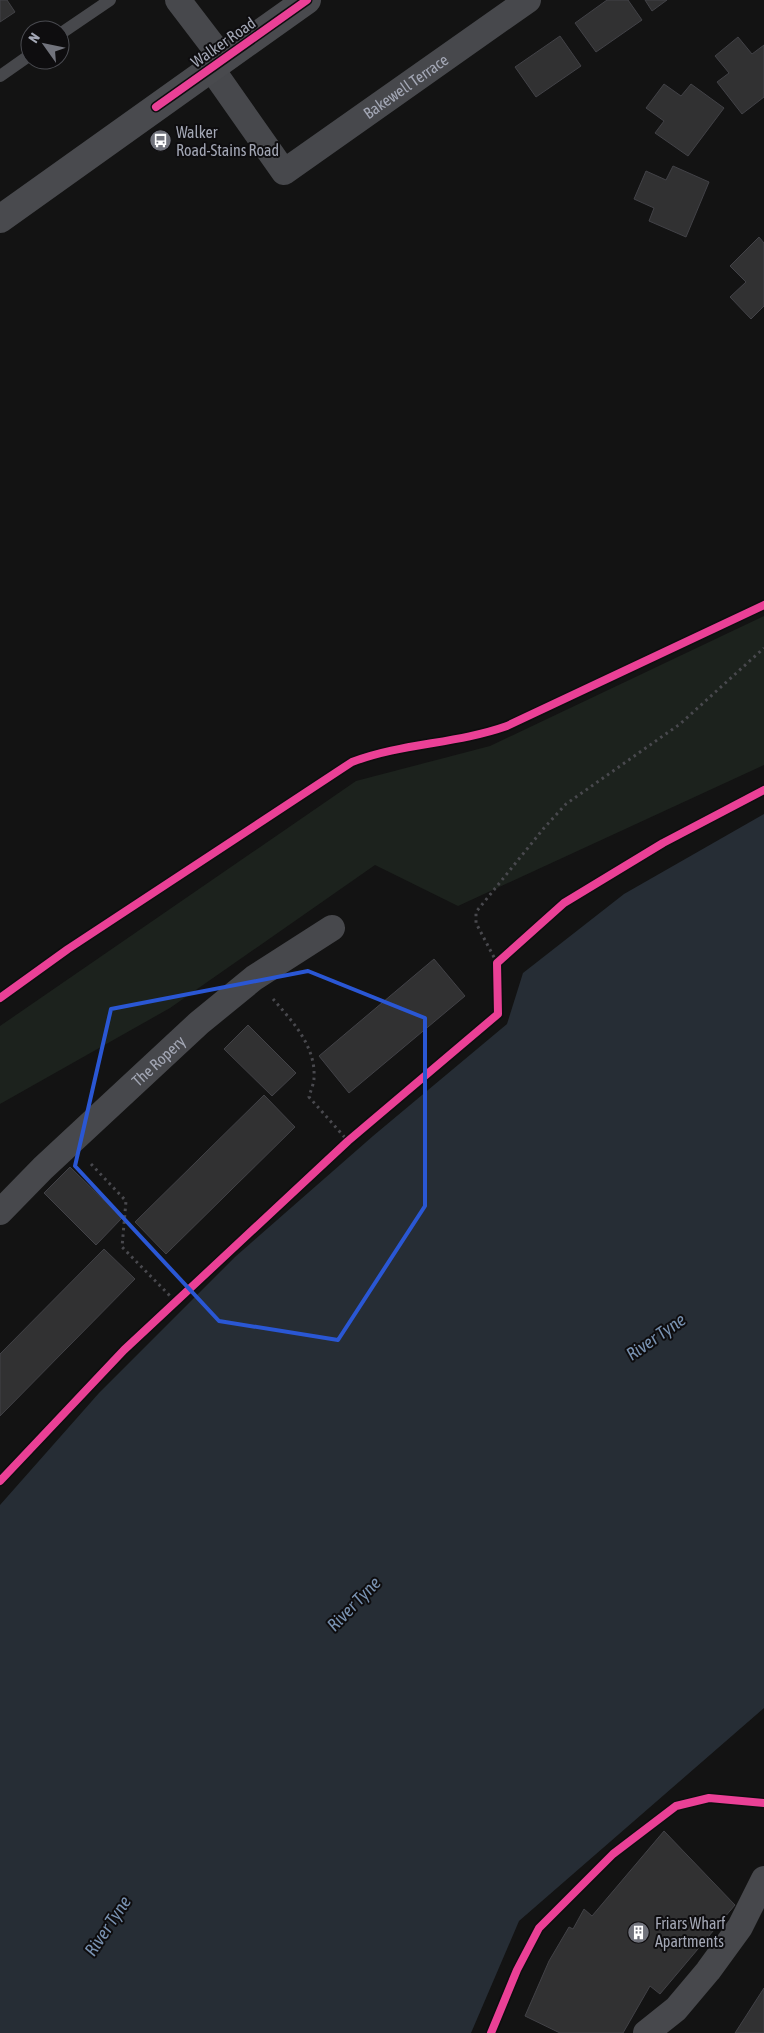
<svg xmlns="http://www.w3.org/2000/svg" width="764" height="2033" font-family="'Asap Condensed',sans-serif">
<rect width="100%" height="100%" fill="#131313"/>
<!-- green -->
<path fill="#1c221d" d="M764,616v149l-306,141 -83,-41 -205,143 -170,96v-78l356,-245 134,-35z"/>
<!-- water -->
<path fill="#262d35" d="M764,814v894l-245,213 -48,112h-471v-528l99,-112 136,-136 138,-121 134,-112 16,-51 101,-79z"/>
<!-- building -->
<path fill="#313132" stroke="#424247" d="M0,0h7l8,12 -15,10z
M607,0h21l14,20 -46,32 -21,-29z
M645,0h22l-15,11z
M560,36l21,30 -45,31 -21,-30z
M738,37l14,17 12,-9v52l-22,17 -25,-32 12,-9 -14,-17z
M664,84l17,12 10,-12 33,24 -36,48 -33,-23 9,-12 -18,-13z
M673,166l36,16 -23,55 -37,-16 5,-13 -20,-9 12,-28 20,9z
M759,237l5,6v63l-13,13 -21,-22 16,-15 -16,-16z
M434,959l31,37 -116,97 -30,-37z
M248,1025l48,48 -24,23 -48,-47z
M264,1095l31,32 -129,127 -31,-32z
M70,1167l52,51 -26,27 -52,-52z
M104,1249l31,30 -135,137v-62z
M664,1831l71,74 -75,89 -10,-8 -27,47h-63l-35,-17 24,-55 20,-34 4,2 11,-20 8,7z
M764,1988v45h-29z"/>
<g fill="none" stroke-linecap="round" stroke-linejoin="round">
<!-- path -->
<path stroke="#49494e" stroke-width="3" stroke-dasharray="2.5 4" stroke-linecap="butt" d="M497,963l-21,-40v-11l68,-84 22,-24 114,-80 84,-76
M273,999c19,22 43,47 41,79 0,6 -4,14 -5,19l39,44
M91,1164l35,37 -4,46 54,55"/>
<!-- lane -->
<path stroke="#47484c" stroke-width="12" d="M60,34l50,-34
M0,76l30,-21"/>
<!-- street -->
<g stroke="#47484c" stroke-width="26">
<path d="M178,0l45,59"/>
<path id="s1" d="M211,68l73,104 244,-172"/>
<path id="s2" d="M0,1212l43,-44 156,-145 55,-45 78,-50"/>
<path d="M646,2033l30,-24 32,-38 32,-44 24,-48"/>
</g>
<!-- primary -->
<path stroke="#494a4e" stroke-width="28" d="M0,219l307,-219"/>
<defs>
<path id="cycleway" d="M156,107l151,-107
M0,998l68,-49 284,-187c50,-19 104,-18 155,-36l257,-121
M0,1481l124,-131 224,-209 150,-127 -1,-51 67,-60 99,-60 101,-53
M491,2033l26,-63 22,-42 74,-74 63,-48 33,-8 55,5"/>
</defs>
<!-- cycleway casing -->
<use href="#cycleway" stroke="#0e0d0f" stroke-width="11"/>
<!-- cycleway -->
<use href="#cycleway" stroke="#ea4096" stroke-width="8"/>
</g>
<!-- marked area -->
<path fill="none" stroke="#2a57d4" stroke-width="4" stroke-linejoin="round" d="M308,971l117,47v188l-87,134 -119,-19 -144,-155 36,-157z"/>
<!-- icons -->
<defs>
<symbol id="bus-disc" viewBox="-11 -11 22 22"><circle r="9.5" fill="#71737c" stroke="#0e0d0f"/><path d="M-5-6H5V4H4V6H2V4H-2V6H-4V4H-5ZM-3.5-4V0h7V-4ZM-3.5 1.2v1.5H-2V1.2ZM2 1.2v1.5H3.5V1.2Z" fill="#fff"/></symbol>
<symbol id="building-disc" viewBox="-11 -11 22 22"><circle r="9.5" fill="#71737c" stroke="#0e0d0f"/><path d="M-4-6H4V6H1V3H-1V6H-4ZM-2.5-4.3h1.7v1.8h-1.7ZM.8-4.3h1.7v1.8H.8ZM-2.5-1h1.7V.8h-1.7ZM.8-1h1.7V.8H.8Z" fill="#fff"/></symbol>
</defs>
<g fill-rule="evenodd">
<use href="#bus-disc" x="148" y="128" width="25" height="25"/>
<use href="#building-disc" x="626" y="1920" width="25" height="25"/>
</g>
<g text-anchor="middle" stroke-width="4" stroke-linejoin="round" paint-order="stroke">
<!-- street labels -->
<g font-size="16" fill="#a3a7b5" stroke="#0e0d0f">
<text transform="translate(223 42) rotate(-35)" y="6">Walker Road</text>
<text dy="6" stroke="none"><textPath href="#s1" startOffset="276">Bakewell Terrace</textPath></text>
<text dy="6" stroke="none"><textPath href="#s2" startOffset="219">The Ropery</textPath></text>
</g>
<!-- poi labels -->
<g font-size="16" fill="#a3a7b5" stroke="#0e0d0f" text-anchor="start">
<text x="176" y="138">Walker<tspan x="176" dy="18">Road-Stains Road</tspan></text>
<text x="655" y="1929">Friars Wharf<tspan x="655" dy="18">Apartments</tspan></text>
</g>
<!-- water labels -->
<g font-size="18" font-style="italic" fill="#7992b1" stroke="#0e0d0f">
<text transform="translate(656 1337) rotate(-35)" y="6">River Tyne</text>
<text transform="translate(354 1604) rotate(-46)" y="6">River Tyne</text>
<text transform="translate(108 1926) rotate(-56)" y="6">River Tyne</text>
</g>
</g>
<!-- north arrow -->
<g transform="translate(45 45) rotate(303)"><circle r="24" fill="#0e0d0f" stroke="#4a4b51"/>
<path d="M0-4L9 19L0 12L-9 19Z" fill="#71737c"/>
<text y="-8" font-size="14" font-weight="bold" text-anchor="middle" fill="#a3a7b5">N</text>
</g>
</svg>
